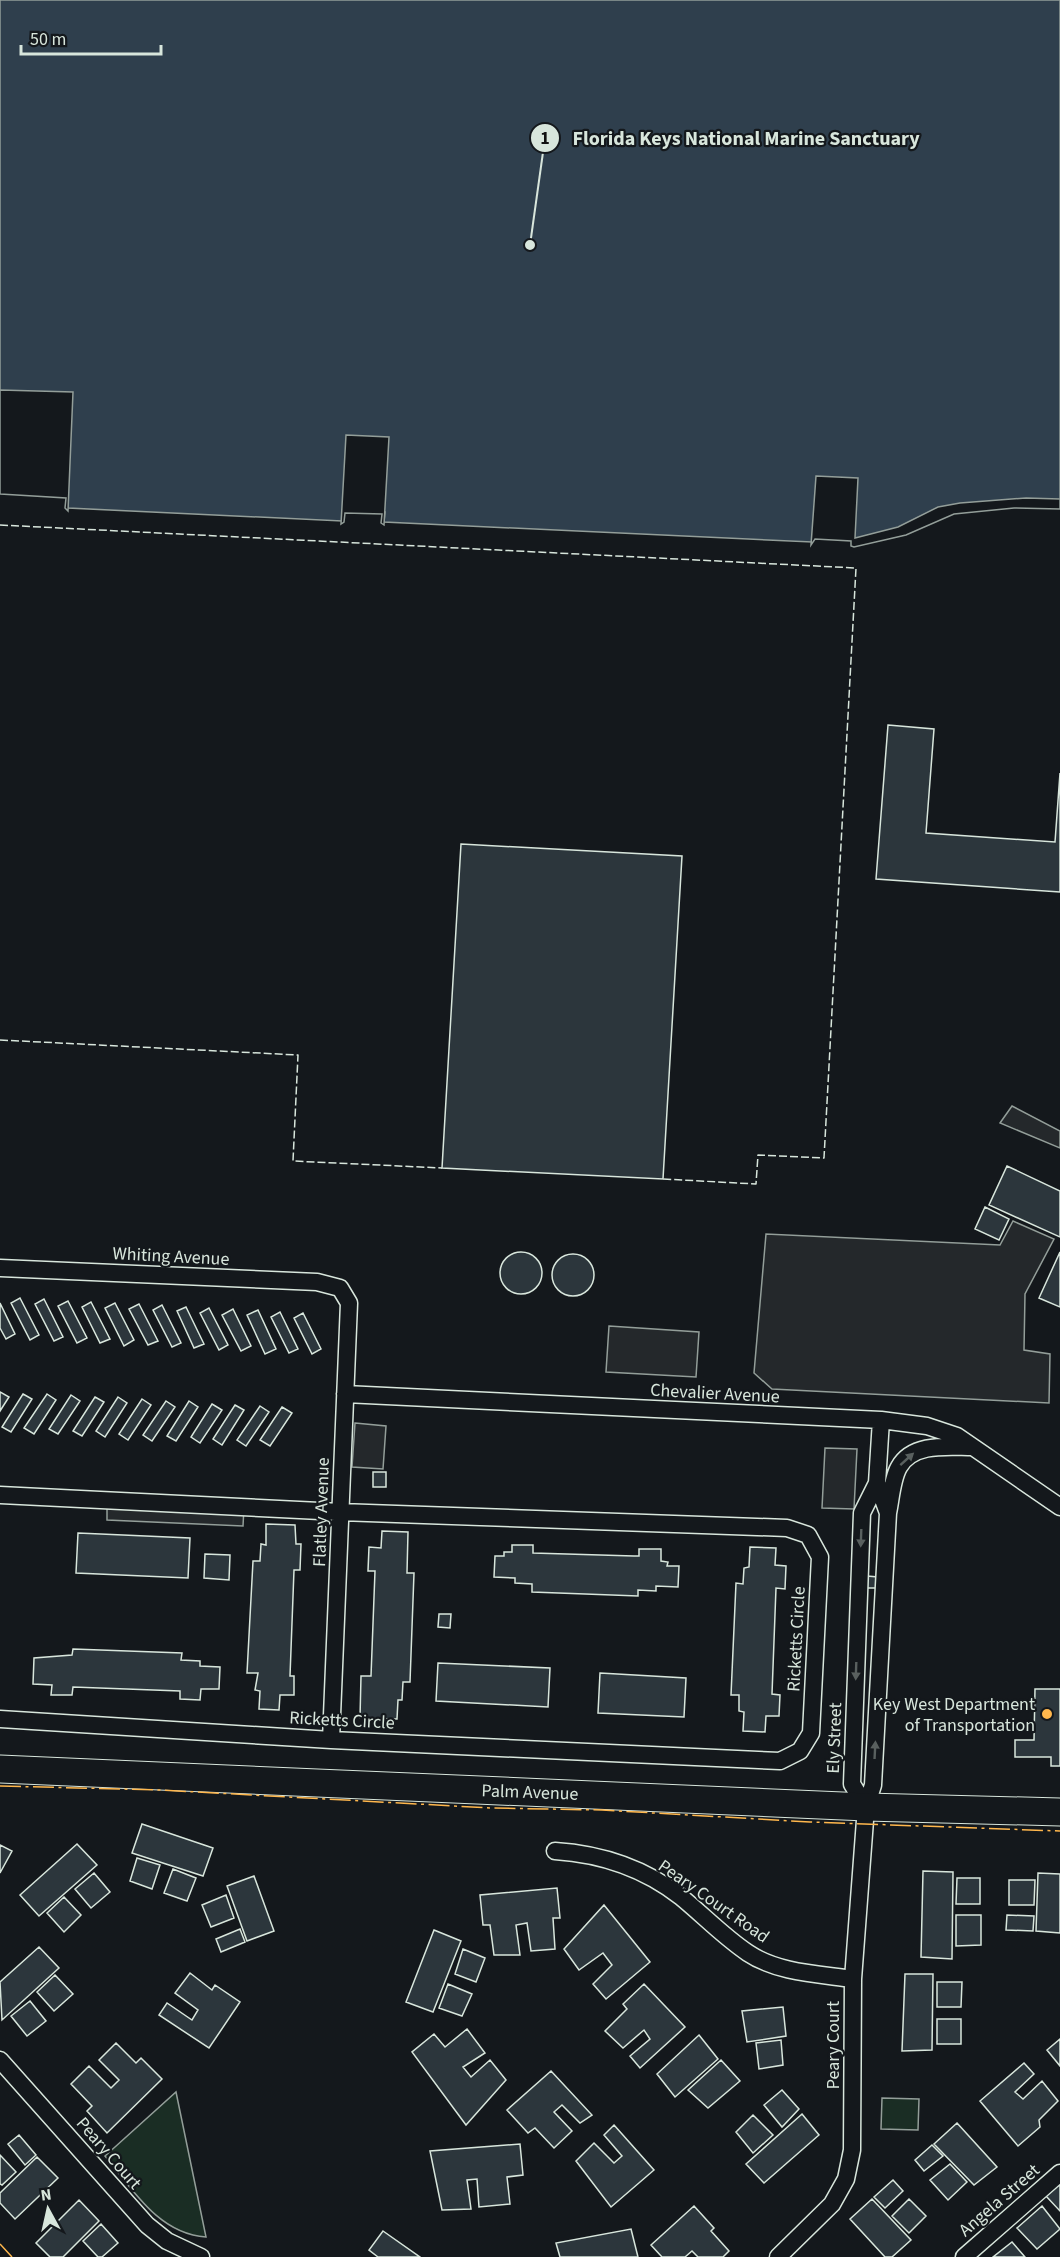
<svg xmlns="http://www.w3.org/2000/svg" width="1060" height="2257" font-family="'Source Sans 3',sans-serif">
<rect width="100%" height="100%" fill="#14181c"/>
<!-- green -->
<path fill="#1a2d24" stroke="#939e99" stroke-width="1.5" d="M176,2092l30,145c-47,-3 -73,-47 -101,-81z
M882,2098l37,1 -1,31 -37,-1z"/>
<!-- parking -->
<path fill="#24282b" stroke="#939e99" stroke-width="1.5" d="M1012,1106l48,25v17l-60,-25z
M1013,1221l41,18 -29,55 -1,56 26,4 -1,49 -277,-14 -18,-16 12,-139 234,11z
M609,1326l90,6 -3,45 -90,-5z
M355,1423l31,3 -3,43 -31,-2z
M825,1448l32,1 -3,60 -32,-1z
M107,1500l137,7 -1,19 -136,-6z"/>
<!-- water -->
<path fill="#2f3f4d" stroke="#939e99" stroke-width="1.5" d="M0,0h1060v506l-46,-1 -61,6 -48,21 -51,7 -42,-3v6l-428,-20 1,-10 -43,-2v11l-274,-13v-13l-68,-4z"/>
<!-- pier -->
<path fill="#14181c" stroke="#939e99" stroke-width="1.5" d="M0,390l73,2 -5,119 -3,-3 1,-10 -66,-4z
M346,435l43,2 -5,88 -3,-2 1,-9 -37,-1 -1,9 -3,2z
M816,476l42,2 -3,60 43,-11 40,-20 22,-4 66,-5 34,1v10l-46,-1 -60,6 -48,21 -52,12 -3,-1v-5l-36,-2 -4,6z"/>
<!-- building -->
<path fill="#2c363c" stroke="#d8e6dc" stroke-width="1.5" d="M888,725l46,4 -8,104 129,9 5,-69v119l-184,-13z
M461,844l221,12 -19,323 -221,-11z
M1007,1166l53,25v46l-71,-32z
M985,1207l24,12 -10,21 -24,-11z
M500 1273a21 21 0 1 1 42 0a21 21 0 1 1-42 0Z
M1060,1252v55l-21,-9z
M552 1275a21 21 0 1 1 42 0a21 21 0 1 1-42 0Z
M20,1298l19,37 -9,5 -19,-37z
M44,1299l19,38 -9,4 -19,-37z
M68,1301l19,37 -10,5 -19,-37z
M91,1302l19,37 -10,4 -18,-36z
M0,1303l15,31 -9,5 -6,-11z
M115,1303l19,37 -10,6 -19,-38z
M139,1304l19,37 -10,4 -19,-36z
M162,1305l19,38 -9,4 -19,-37z
M186,1307l18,37 -10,4 -17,-37z
M209,1308l19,37 -9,5 -19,-37z
M233,1309l18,37 -10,5 -19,-36z
M258,1310l18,39 -11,5 -18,-39z
M280,1312l18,37 -9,4 -18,-36z
M303,1313l18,36 -9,5 -18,-36z
M0,1392l9,5 -9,14z
M23,1394l9,5 -21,33 -9,-5z
M47,1394l9,6 -22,34 -10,-6z
M71,1395l9,6 -22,33 -9,-5z
M95,1397l9,5 -22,34 -9,-5z
M118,1397l9,6 -22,34 -9,-6z
M142,1399l9,6 -23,35 -9,-6z
M166,1401l9,6 -23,34 -9,-6z
M189,1401l9,6 -22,34 -9,-5z
M212,1404l10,6 -22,33 -9,-6z
M235,1405l9,5 -22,35 -9,-6z
M260,1406l9,6 -23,34 -9,-6z
M282,1407l10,6 -22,33 -10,-6z
M373,1472h13v15h-13z
M266,1524l29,1 1,19h5l-1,26h-6l-4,106h4v19h-14l-1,15 -20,-1 1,-18 -5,-1 3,-17h-11l6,-112h7l1,-17 5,1z
M382,1531l26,1 -1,41h7l-4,109h-7l-1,18h-4l-1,19 -37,-1 1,-42h10l4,-105h-7l1,-24 12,1z
M78,1533l112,5 -2,40 -112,-5z
M512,1545h21v8l101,3h5v-7h22v12l7,1 -1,4h12l-1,21 -22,-1v5l-18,-1v6l-106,-4v-8l-17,-1v-5l-21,-1 1,-21h9v-4h8z
M750,1547l26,1 -1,17 11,1 -1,23 -9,-1 -4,106 8,1 -1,21h-13l-1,16 -22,-1 1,-19 -5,-1v-16h-8l5,-112 7,1 1,-16 5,-1z
M205,1554l25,1 -1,25 -25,-2z
M867,1576l11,1 -1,11h-10z
M439,1614h12l-1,14 -12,-1z
M73,1649l109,4 -1,7 19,1v5l20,1 -1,22h-18l-1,11 -20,-1v-8l-107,-4 -1,8h-21l1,-10 -19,-1 1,-26 38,-3z
M438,1663l112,5 -2,39 -112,-6z
M600,1673l86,5 -2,39 -86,-4z
M1035,1689h25v77h-9v-9h-36v-17h19z
M142,1824l71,24 -10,28 -71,-23z
M77,1844l20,21 -58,51 -19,-21z
M0,1845l12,6 -12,22z
M137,1858l23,7 -8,24 -22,-8z
M173,1869l23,9 -9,23 -23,-8z
M923,1871l30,1 -1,87 -31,-2z
M94,1873l16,19 -19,16 -16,-19z
M1038,1873l22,1v59l-24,-2z
M254,1876l20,55 -27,10 -20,-55z
M957,1878h23v26h-24z
M1009,1880h26l-1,25h-25z
M557,1888l3,30h-7l2,31 -24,2 -4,-28 -11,2 4,30h-26l-4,-30h-7l-3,-30z
M226,1895l8,23 -23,9 -9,-22z
M64,1897l17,18 -17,17 -17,-19z
M604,1905l46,57 -44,37 -13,-15 19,-19 -9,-12 -24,17 -15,-21z
M956,1915h25v30l-25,1z
M1007,1915l27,1 -1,15 -27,-1z
M240,1929l5,13 -24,10 -5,-13z
M434,1930l27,11 -28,71 -27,-10z
M39,1947l20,21 -57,52 -2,-38z
M463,1949l22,9 -9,24 -21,-8z
M190,1973l22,17 3,-5 25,17 -31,46 -50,-33 8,-12 25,17 6,-10 -23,-17z
M905,1974h28l-1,76 -30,1z
M55,1975l18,19 -19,17 -17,-19z
M937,1982h25l-1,25h-24z
M448,1984l24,10 -10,22 -23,-8z
M644,1984l41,43 -45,41 -10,-12 20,-17 -6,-9 -21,18 -18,-17 22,-22 -4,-5z
M30,2001l16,20 -19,15 -16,-20z
M783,2007l3,29 -39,6 -5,-31z
M937,2019h24v25h-24z
M467,2029l18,24 -22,14 8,10 19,-17 16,20 -40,45 -54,-73 22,-18 11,13z
M699,2035l19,24 -43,38 -18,-23z
M1060,2039v27l-13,-16z
M781,2040l2,25 -24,4 -3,-26z
M116,2043l20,20 5,-5 21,21 -55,54 -20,-22 5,-5 -21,-22 18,-18 22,22 8,-8 -20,-20z
M721,2060l19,21 -32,27 -20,-18z
M1024,2063l10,11 -19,18 8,7 19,-18 16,20 -19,19 1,7 -22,19 -38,-45z
M551,2071l41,44 -12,8 -18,-18 -8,7 18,19 -18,17 -19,-20 -7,5 -21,-23z
M782,2090l17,19 -17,18 -18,-22z
M802,2114l17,21 -55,48 -18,-19z
M753,2115l20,20 -20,18 -17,-21z
M957,2123l40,44 -23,18 -40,-41z
M614,2125l40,45 -43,37 -35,-46 18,-18 20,20 8,-7 -18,-21z
M19,2135l17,20 -11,10 -17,-21z
M520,2144l3,31 -16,2 3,27 -31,3 -2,-28 -10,1 4,29 -29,1 -12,-59z
M932,2145l11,11 -19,15 -9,-11z
M0,2155l16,17 -14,13 -2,-1z
M37,2157l21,21 -43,41 -15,-16v-10z
M950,2164l17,18 -19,18 -18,-20z
M893,2180l10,11 -18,17 -11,-11z
M1058,2185l2,1v25l-14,-15z
M872,2199l39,41 -19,17h-7l-35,-38z
M909,2199l17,17 -17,17 -17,-17z
M79,2200l20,21 -36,36h-13l-14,-14z
M694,2206l20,22 -3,3 18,20 -6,6h-25l-6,-6 -7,6h-23l-11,-12z
M1042,2206l18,23 -23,20 -20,-21z
M101,2224l17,19 -16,14h-4l-15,-16z
M631,2229l7,28h-78l-4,-14z
M383,2231l37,26h-42l-9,-7z
M1012,2242l13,15h-32z"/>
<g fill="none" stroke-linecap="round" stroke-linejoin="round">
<defs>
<path id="minor" d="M0,1268l317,14 23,6 9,15 -18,437
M345,1394l536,26 46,6 30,10 103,71
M0,1495l340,17 447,16 21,7 12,22 -9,176 -11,18 -20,10 -449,-21 -331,-21
M888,1513c3,-14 4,-34 11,-46 14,-25 50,-20 73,-20
M866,1807l-14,-23 10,-271 15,-30 4,-63
M555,1851c46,3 89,17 126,46 22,18 43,40 67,56 30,20 70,21 105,26
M0,2060l147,165 20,16 34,16
M778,2257l54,-53 14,-25 6,-29 1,-171 13,-172 7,-22 15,-272 -11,-30
M964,2257l96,-84"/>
<path id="primary" d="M0,1769l866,38 194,5"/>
</defs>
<!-- minor casing -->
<use href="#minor" stroke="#d8e6dc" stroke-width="19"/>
<!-- primary casing -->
<use href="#primary" stroke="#d8e6dc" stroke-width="29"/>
<!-- minor -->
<use href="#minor" stroke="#14181c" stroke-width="16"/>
<!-- primary -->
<use href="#primary" stroke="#14181c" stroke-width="27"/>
<!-- fence -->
<path stroke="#d8e6dc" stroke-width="1.5" stroke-dasharray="8 3" stroke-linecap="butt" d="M0,525l856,43 -32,590 -66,-3 -2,29 -93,-5
M0,1040l298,15 -5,106 149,7"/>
<!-- power -->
<path stroke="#ffb74d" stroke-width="1.5" stroke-dasharray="21 4.5 3 4.5" stroke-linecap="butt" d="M0,1786l160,4 331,18 111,2 208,12 250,9
M0,2244l12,13"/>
</g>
<!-- one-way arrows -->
<defs><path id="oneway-solid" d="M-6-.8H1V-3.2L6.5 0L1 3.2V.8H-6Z" transform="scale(1.5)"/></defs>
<g fill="#59605f">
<use href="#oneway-solid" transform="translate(907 1459) rotate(-42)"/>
<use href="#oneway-solid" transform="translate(861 1538) rotate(92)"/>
<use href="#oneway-solid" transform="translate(856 1671) rotate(92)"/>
<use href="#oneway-solid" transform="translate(875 1750) rotate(-87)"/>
</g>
<!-- markers -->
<circle fill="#ffb74d" stroke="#14181c" stroke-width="2" cx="1047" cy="1714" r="6"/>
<g text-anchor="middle" stroke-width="4.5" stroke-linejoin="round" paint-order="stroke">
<!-- street labels -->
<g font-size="18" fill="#d8e6dc" stroke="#14181c">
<text transform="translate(171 1256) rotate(3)" y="6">Whiting Avenue</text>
<text transform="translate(715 1393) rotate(3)" y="6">Chevalier Avenue</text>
<text transform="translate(321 1512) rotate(-88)" y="6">Flatley Avenue</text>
<text transform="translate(796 1639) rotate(-87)" y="6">Ricketts Circle</text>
<text transform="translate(342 1720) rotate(3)" y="6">Ricketts Circle</text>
<text transform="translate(834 1738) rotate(-88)" y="6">Ely Street</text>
<text transform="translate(530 1792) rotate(2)" y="6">Palm Avenue</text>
<text transform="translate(714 1901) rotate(35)" y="6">Peary Court Road</text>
<text transform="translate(833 2045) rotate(-90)" y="6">Peary Court</text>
<text transform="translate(109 2153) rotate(49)" y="6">Peary Court</text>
<text transform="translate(999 2200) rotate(-41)" y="6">Angela Street</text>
</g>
<!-- poi labels -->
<g font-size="18" fill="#d8e6dc" stroke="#14181c" text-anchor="end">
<text x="1035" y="1710">Key West Department<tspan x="1035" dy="21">of Transportation</tspan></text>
</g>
</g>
<!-- callouts -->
<path fill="none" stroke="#d8e6dc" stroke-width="2" d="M530 245L545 138"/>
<g fill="#d8e6dc" stroke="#14181c" stroke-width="2">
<circle cx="530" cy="245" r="6"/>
<circle cx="545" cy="138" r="15"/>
</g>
<g font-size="18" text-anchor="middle" font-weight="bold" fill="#111">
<text x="545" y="144">1</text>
</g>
<g font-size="20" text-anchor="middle" font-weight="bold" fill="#d8e6dc" stroke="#14181c" stroke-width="4.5" stroke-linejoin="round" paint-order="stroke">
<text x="746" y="145">Florida Keys National Marine Sanctuary</text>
</g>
<!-- north arrow -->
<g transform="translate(48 2209) rotate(352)" stroke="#14181c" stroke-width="4.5" paint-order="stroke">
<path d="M0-4.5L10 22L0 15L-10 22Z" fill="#d8e6dc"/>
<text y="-9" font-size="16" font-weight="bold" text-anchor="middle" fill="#d8e6dc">N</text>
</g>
<!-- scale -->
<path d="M21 45v9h140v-9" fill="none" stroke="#d8e6dc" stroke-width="3"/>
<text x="30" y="45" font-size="18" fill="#d8e6dc" stroke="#14181c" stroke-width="4.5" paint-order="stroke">50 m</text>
</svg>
